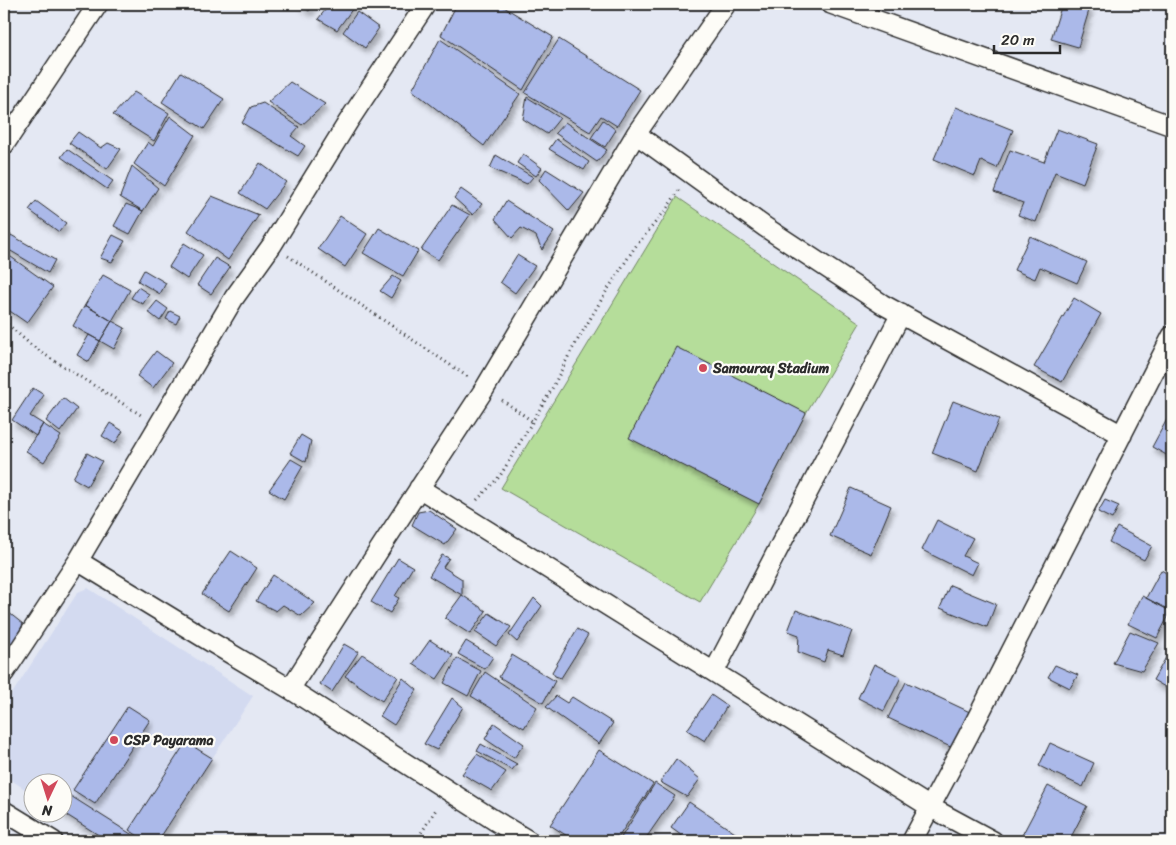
<svg xmlns="http://www.w3.org/2000/svg" width="1176" height="845" font-family="Sriracha,sans-serif">
<defs>
<filter id="shadow"><feDropShadow dx="3" dy="5.5" stdDeviation="2.5" flood-color="#0004"/></filter>
</defs>
<rect width="100%" height="100%" fill="#e4e8f3"/>
<filter id="ink" filterUnits="userSpaceOnUse"><feTurbulence type="fractalNoise" baseFrequency=".02" numOctaves="2"/><feDisplacementMap in="SourceGraphic" scale="10" xChannelSelector="R" yChannelSelector="G"/><feConvolveMatrix kernelMatrix="1 2 1 2 8 2 1 2 1" color-interpolation-filters="sRGB"/></filter>
<g filter="url(#ink)">
<!-- built -->
<path fill="#d3daf0" d="M88,588l165,108 -95,145h-51l-45,-28v-31h-30v12l-28,-19v-69l74,-114z"/>
<!-- green -->
<path fill="#b5dd9a" stroke="#708462" d="M677,197l183,126 -54,90 -47,91 -59,98 -199,-114z"/>
<!-- building -->
<path fill="#abb9e9" stroke="#2b2b2b" filter="url(#shadow)" d="M298,4h17l-6,7z
M330,4h26l-19,26 -19,-11z
M457,4h42l54,33 -30,53 -82,-55z
M1062,4h18l10,3 -12,40 -27,-8z
M357,12l22,16 -14,20 -22,-16z
M440,39l80,55 -36,52 -72,-56z
M559,39l81,51 -23,36 -16,-10 -11,16 -65,-39z
M181,72l43,27 -20,30 -42,-27z
M290,82l35,22 -23,21 -34,-23z
M134,92l35,21 -15,28 -41,-26z
M527,97l33,21 -13,16 -24,-15z
M263,103l36,24 -8,9 14,10 -7,10 -56,-33 9,-16z
M956,107l57,23 -16,38 -16,-7 -6,15 -41,-17z
M170,116l25,19 -31,51 -30,-22 14,-22 5,4z
M603,120l13,10 -11,17 -14,-9z
M565,122l42,28 -10,12 -42,-29z
M1057,129l41,15 -15,39 -28,-11 -19,50 -18,-7 5,-12 -29,-11 16,-42 34,12z
M78,132l23,16 7,-5 13,6 -14,20 -38,-26z
M556,139l33,23 -5,8 -35,-21z
M67,149l46,32 -6,8 -46,-32z
M523,154l19,14 -6,8 -19,-13z
M496,155l37,22 -6,7 -37,-16z
M260,163l26,19 -21,27 -25,-16z
M132,166l26,22 -15,23 -23,-14z
M546,169l38,24 -15,18 -30,-31z
M461,189l21,15 -9,11 -19,-17z
M212,196l47,19 -31,45 -40,-29z
M36,201l30,22 -7,9 -30,-22z
M506,201l48,31 -12,18 -6,-14 -15,-8 -9,10 -17,-19z
M126,204l17,7 -13,23 -16,-8z
M452,205l18,10 -32,45 -17,-10z
M340,216l27,18 -22,33 -27,-18z
M379,228l39,23 -15,25 -40,-23z
M11,235l44,25 -7,13 -44,-26z
M113,235l12,6 -13,21 -12,-4z
M1030,236l57,26 -10,21 -37,-16 -5,12 -21,-9z
M184,243l19,12 -16,24 -18,-12z
M4,252l49,35 -26,36 -23,-16z
M517,255l18,11 -20,27 -15,-11z
M215,258l15,9 -19,27 -14,-9z
M144,270l22,13 -6,11 -22,-13z
M103,275l27,15 -18,31 -27,-16z
M393,276l8,5 -10,17 -11,-7z
M138,287l11,7 -6,10 -12,-6z
M1074,298l27,16 -39,68 -28,-15z
M157,301l11,8 -8,12 -12,-9z
M85,305l27,16 -12,20 -27,-15z
M170,311l10,5 -4,8 -10,-5z
M112,321l13,7 -11,21 -14,-8z
M89,335l11,6 -11,21 -12,-7z
M676,347l130,66 -47,91 -130,-66z
M156,351l16,12 -19,25 -16,-12z
M33,388l11,7 -14,21 13,8 -7,12 -24,-16z
M63,398l14,11 -17,23 -14,-11z
M953,401l46,18 -21,52 -46,-18z
M1172,410v48l-20,-11z
M110,423l13,8 -8,13 -13,-8z
M43,424l18,12 -17,26 -18,-11z
M301,435l10,6 -5,21 -16,-9z
M87,453l15,8 -15,25 -14,-8z
M291,459l12,7 -19,33 -15,-9z
M851,488l40,18 -20,48 -41,-18z
M1105,500l14,6 -7,13 -14,-7z
M429,510l28,19 -12,16 -33,-20 6,-13z
M937,520l36,18 -10,18 15,7 -6,12 -50,-25z
M1117,527l35,19 -8,14 -35,-18z
M231,551l26,17 -28,43 -27,-17z
M442,555l7,3 -6,9 19,12v16l-33,-19z
M398,558l15,9 -18,29 4,2 -9,15 -19,-11z
M1161,570l11,6v36l-26,-14z
M273,575l42,28 -14,13 -18,-11 -7,6 -20,-10z
M950,585l46,19 -9,23 -47,-19z
M462,595l24,16 -16,23 -25,-16z
M1142,596l29,15 -14,27 -29,-14z
M534,598l8,8 -25,36 -8,-7z
M4,609l19,15 -19,39z
M796,610l56,21 -9,24 -15,-5 -4,12 -26,-10 1,-17 -11,-4z
M489,613l22,14 -15,19 -21,-14z
M577,629l11,6 -27,43 -6,-2 -3,-4z
M1130,631l29,12 -17,28 -29,-8z
M430,640l23,15 -16,24 -24,-15z
M466,641l27,16 -8,12 -27,-15z
M344,644l12,7h3l-27,41 -12,-8z
M1172,647v44l-19,-11z
M362,654l36,23 -16,24 -37,-25z
M512,655l43,26 -12,22 -44,-26z
M457,658l24,13 -13,25 -24,-13z
M874,664l27,13 -17,34 -26,-13z
M1055,665l23,10 -8,13 -22,-11z
M485,672l52,35 -13,21 -53,-32z
M403,678l14,12 -23,35 -14,-9z
M906,682l68,32 -17,36 -69,-32z
M711,695l16,11 -22,35 -18,-11z
M556,696l11,7 5,-6 41,26 -14,21 -53,-37z
M452,698l11,9 -26,43 -13,-6z
M128,706l22,14 -55,84 -22,-14z
M494,723l30,21 -10,14 -29,-19z
M186,742l26,16 -54,83h-12l-17,-11z
M1050,743l44,20 -11,24 -44,-21z
M481,744l36,20 -5,6 -35,-19z
M599,750l54,34 -37,57h-41l-25,-16z
M477,754l29,18 -14,19 -30,-17z
M676,759l24,20 -13,18 -27,-15z
M655,783l20,13 -31,45h-25z
M1048,786l39,20 -18,35h-50z
M66,793l76,48h-34l-46,-29v-13z
M689,802l58,39h-65l3,-3 -14,-10z"/>
<g fill="none" stroke-linecap="round" stroke-linejoin="round">
<defs>
<path id="street" d="M831,4l341,122
M636,134l129,93 117,77 240,131
M4,145l94,-141
M419,488l511,319 63,34
M78,561l128,78 84,50 204,131 35,21
M714,672l187,-358
M4,673l74,-112 156,-263 38,-53 76,-123 78,-118
M290,689l91,-142 104,-159 151,-254 90,-130
M4,811l49,30
M912,841l56,-105 204,-400"/>
</defs>
<!-- street casing -->
<use href="#street" stroke="#2b2b2b" stroke-width="22"/>
<!-- path -->
<path stroke="#2b2b2b" stroke-width="3" stroke-dasharray="1 4" stroke-linecap="butt" d="M288,256l180,121
M4,321l27,24 19,13 91,57
M502,400l30,21
M477,500l23,-24 53,-89 17,-34 36,-61 29,-45 30,-36 15,-22
M416,841l21,-33"/>
<!-- street -->
<use href="#street" stroke="#fdfcf7" stroke-width="19"/>
</g>
</g>
<!-- markers -->
<g fill="#d1495b" stroke="#fdfcf7" stroke-width="2">
<circle cx="703" cy="368" r="5"/>
<circle cx="114" cy="740" r="5"/>
</g>
<g text-anchor="middle" stroke-width="4.5" stroke-linejoin="round" paint-order="stroke">
<!-- poi labels -->
<g font-size="14" font-weight="bold" fill="#2b2b2b" stroke="#fdfcf7" text-anchor="start">
<text x="713" y="373">Samouray Stadium</text>
<text x="124" y="745">CSP Payarama</text>
</g>
</g>
<!-- margin -->
<rect width="1176" height="845" fill="none" stroke="#fdfcf7" stroke-width="20"/>
<rect x="10" y="10" width="1156" height="825" fill="none" stroke="#2b2b2b" stroke-width="2" filter="url(#ink)"/>
<!-- north arrow -->
<g transform="translate(48 798) rotate(184)"><circle r="24" fill="#fdfcf7" stroke="#a9a8a5"/>
<path d="M0-4L9 19L0 12L-9 19Z" fill="#d1495b"/>
<text y="-8" font-size="14" font-weight="bold" text-anchor="middle" fill="#2b2b2b">N</text>
</g>
<!-- scale -->
<path d="M994 45v8h66v-8" fill="none" stroke="#2b2b2b" stroke-width="2.5"/>
<text x="1001" y="45" font-size="15" fill="#2b2b2b" stroke="#fdfcf7" stroke-width="4" paint-order="stroke">20 m</text>
</svg>
